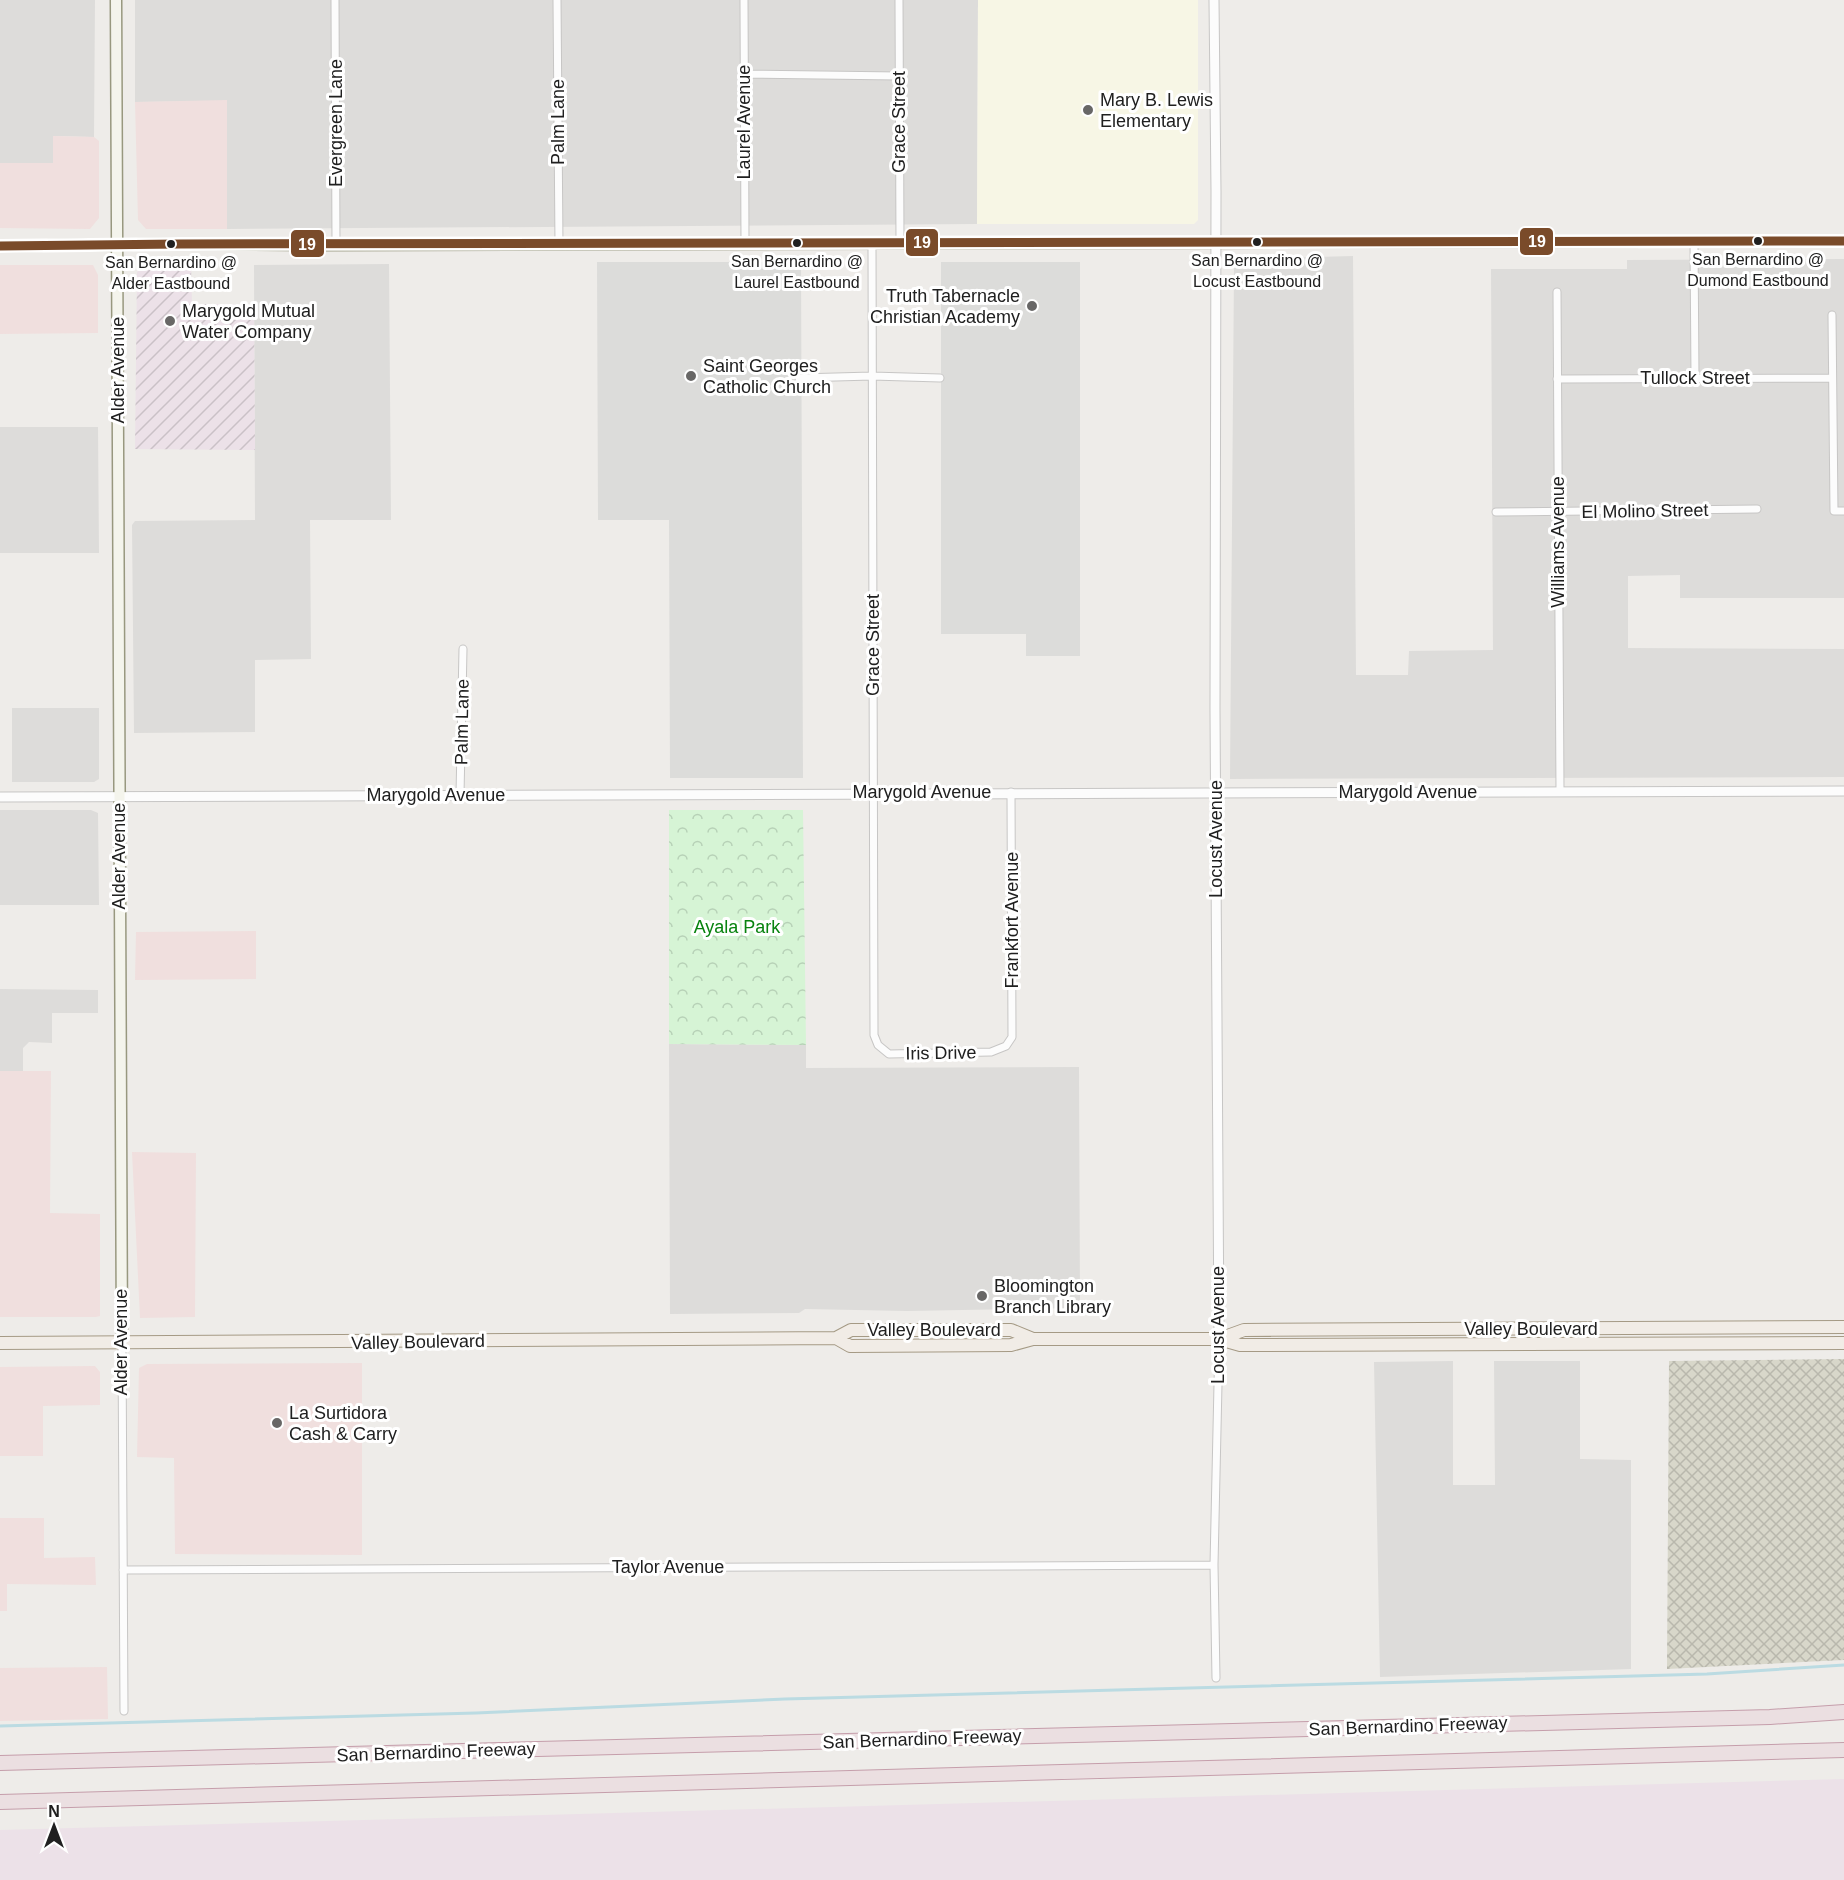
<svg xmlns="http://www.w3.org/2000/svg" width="1844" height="1880" font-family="Arial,sans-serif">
<defs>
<pattern id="industrial-furrows" width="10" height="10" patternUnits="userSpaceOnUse" patternTransform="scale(1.5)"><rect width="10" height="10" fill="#ece1e8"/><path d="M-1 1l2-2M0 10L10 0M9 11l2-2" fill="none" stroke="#cac1c7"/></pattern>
<pattern id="construction-cross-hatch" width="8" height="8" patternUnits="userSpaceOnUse" patternTransform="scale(1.5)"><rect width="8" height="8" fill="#d8d7ca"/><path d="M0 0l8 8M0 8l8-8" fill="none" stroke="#b9b8ad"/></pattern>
<pattern id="park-crowns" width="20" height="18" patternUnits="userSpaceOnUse" patternTransform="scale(1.5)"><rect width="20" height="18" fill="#d6f4d5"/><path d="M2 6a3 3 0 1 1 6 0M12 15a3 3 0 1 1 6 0" fill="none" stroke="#b7d1b7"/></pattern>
</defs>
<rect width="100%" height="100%" fill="#eeece9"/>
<!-- residential -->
<path fill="#dddcda" d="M0,0h95l-1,137 -40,-1 -1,27h-53z
M135,0h843l-1,224 -750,5v-128l-92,1z
M1353,256l3,419h52l1,-24 84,-1 -2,-381h136v-9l217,-1v339h-164v-23l-52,1v72l216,1v128l-614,2 4,-511 8,-9z
M389,264l2,256h-81l1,139 -56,1v72l-121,1 -2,-208 3,-4 120,-1 -1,-255z
M0,427h98l1,126h-99z
M12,708h87v71l-5,3h-82z
M0,810h91l7,3 1,92h-99z
M0,989l98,1v23h-46v30l-23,-1 -6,6v23h-23z
M669,1044l137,1v23l273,-1 1,241 -173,3 -102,-2 -6,4 -129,1z
M1453,1361v124h42l-1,-124h86v98l51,1v209l-251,8 -6,-315z"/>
<!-- commercial -->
<path fill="#f0dfde" d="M227,100v129h-81l-8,-9 -3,-118z
M53,136l41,1 5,4v77l-9,11 -90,-1v-65h53z
M0,265h93l5,10v58l-98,1z
M256,931v48l-121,1 1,-48z
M0,1071h51l-1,142 50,1v102l-4,1h-96z
M132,1152l64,1 -1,164 -55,1z
M362,1363v192l-187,-1 -1,-96 -37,-1 2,-89 8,-4z
M95,1366l5,6v33l-57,1v50h-43v-89z
M0,1518h44v40l51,-1 1,28 -89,-1v27h-7z
M107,1667l1,52 -108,2v-53z"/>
<!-- industrial -->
<path fill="url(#industrial-furrows)" d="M191,265l1,39h62l1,146 -120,-1 2,-177 6,-6z"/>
<!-- education -->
<path fill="#f7f6e5" d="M978,0h220v220l-4,4h-217z"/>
<!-- religious -->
<path fill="#dcdcda" d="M597,262h204l2,516h-133l-1,-258h-71z
M941,262h139v394h-54v-22h-85z"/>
<!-- railway -->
<path fill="#ece1e8" d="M1844,1779v101h-1844v-50z"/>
<!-- construction -->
<path fill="url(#construction-cross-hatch)" d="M1844,1359v301l-177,9 2,-308z"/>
<!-- park -->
<path fill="url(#park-crowns)" d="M669,810h134l3,235 -137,-1z"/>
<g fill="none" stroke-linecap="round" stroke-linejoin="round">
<!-- stream -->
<path stroke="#bbdbe2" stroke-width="3" d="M0,1726l476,-13 309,-14 922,-25 137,-9"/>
<defs>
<path id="minor" d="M335,0l1,245
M557,0l2,245
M744,0l1,244
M899,0l1,244
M744,74l155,2
M1694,241l1,137
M872,244l2,791 4,10 11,9 102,-2 15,-6 6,-9 -1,-245
M1557,292l3,499
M1832,315l2,196h10
M799,378l73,-2 68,2
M1557,379l275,-1
M1496,512l261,-3
M460,795l3,-146
M122,1344l2,367
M123,1570l1091,-5
M1216,1678l-2,-113 5,-226"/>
<path id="tertiary" d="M1214,0l2,191 -1,519 4,629
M0,797l1844,-6"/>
<path id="secondary" d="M116,0l6,1344
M0,246l180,-2 136,1 1528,-4"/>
<path id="primary" d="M836,1338l15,-8h160l22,9
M1219,1339l25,-9 600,-3
M0,1343l836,-5 14,8 161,-1 22,-6h186l21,6 604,-2"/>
<path id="motorway" d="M0,1763l1770,-46 74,-5
M0,1802l1844,-52"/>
</defs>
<!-- minor casing -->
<use href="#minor" stroke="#c7c6c5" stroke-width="9"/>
<!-- tertiary casing -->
<use href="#tertiary" stroke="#c7c6c5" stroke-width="11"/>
<!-- secondary casing -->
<use href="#secondary" stroke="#98987f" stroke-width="13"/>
<!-- primary casing -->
<use href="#primary" stroke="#a59a85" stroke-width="14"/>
<!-- motorway casing -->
<use href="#motorway" stroke="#c59eab" stroke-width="16"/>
<!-- minor -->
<use href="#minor" stroke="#fcfcfc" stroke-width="7"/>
<!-- tertiary -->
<use href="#tertiary" stroke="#fcfcfc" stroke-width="9"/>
<!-- secondary -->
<use href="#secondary" stroke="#f4f4ec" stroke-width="10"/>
<!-- primary -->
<use href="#primary" stroke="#f1ece6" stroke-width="12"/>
<!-- motorway -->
<use href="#motorway" stroke="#ebdfe1" stroke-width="14"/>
<defs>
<path id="bus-1" d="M0,246l180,-2 1664,-3"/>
</defs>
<!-- bus-1 casing -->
<use href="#bus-1" stroke="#fff" stroke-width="14"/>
<!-- bus-1 -->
<use href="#bus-1" stroke="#7a4b2a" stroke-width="9"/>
</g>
<!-- markers -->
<g fill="#686766" stroke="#fff" stroke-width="2">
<circle cx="1088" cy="110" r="6"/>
<circle cx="1032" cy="306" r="6"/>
<circle cx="170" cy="321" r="6"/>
<circle cx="691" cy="376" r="6"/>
<circle cx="982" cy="1296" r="6"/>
<circle cx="277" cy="1423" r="6"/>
</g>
<g fill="#202020" stroke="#fff" stroke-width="2">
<circle cx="1758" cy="241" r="5"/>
<circle cx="1257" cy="242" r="5"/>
<circle cx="797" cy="243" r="5"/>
<circle cx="171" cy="244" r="5"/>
</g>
<g text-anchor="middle" stroke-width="6" stroke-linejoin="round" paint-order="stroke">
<!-- bus labels -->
<g font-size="16" fill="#202020" stroke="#fff">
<text x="1758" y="265">San Bernardino @<tspan x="1758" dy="21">Dumond Eastbound</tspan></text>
<text x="1257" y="266">San Bernardino @<tspan x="1257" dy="21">Locust Eastbound</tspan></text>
<text x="797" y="267">San Bernardino @<tspan x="797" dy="21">Laurel Eastbound</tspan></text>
<text x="171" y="268">San Bernardino @<tspan x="171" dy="21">Alder Eastbound</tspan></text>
</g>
<!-- poi labels -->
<g font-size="18" fill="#202020" stroke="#fff" text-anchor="start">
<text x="1100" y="106">Mary B. Lewis<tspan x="1100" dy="21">Elementary</tspan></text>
<text x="1020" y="302" text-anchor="end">Truth Tabernacle<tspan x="1020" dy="21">Christian Academy</tspan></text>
<text x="182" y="317">Marygold Mutual<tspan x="182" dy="21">Water Company</tspan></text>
<text x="703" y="372">Saint Georges<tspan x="703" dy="21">Catholic Church</tspan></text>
<text x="994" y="1292">Bloomington<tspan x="994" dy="21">Branch Library</tspan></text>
<text x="289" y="1419">La Surtidora<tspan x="289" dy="21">Cash &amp; Carry</tspan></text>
</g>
<!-- street labels -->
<g font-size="18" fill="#202020" stroke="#fff">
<text transform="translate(558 122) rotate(-90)" y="6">Palm Lane</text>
<text transform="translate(744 122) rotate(-90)" y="6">Laurel Avenue</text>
<text transform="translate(899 122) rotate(-90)" y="6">Grace Street</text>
<text transform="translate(336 123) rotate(-90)" y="6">Evergreen Lane</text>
<text transform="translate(118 370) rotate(-90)" y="6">Alder Avenue</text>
<text x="1695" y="384">Tullock Street</text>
<text transform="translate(1645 511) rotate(-1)" y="6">El Molino Street</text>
<text transform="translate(1558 542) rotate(-90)" y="6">Williams Avenue</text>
<text transform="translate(873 645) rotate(-90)" y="6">Grace Street</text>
<text transform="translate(462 722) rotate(-89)" y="6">Palm Lane</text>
<text x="922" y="798">Marygold Avenue</text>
<text x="1408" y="798">Marygold Avenue</text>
<text x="436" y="801">Marygold Avenue</text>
<text transform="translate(1216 839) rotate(-90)" y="6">Locust Avenue</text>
<text transform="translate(119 856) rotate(-90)" y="6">Alder Avenue</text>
<text transform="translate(1012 920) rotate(-90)" y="6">Frankfort Avenue</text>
<text transform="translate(941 1053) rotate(-1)" y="6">Iris Drive</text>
<text transform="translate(1218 1325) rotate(-90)" y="6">Locust Avenue</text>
<text x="1531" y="1335">Valley Boulevard</text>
<text x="934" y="1336">Valley Boulevard</text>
<text transform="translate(121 1342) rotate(-90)" y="6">Alder Avenue</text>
<text transform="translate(418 1342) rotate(-1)" y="6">Valley Boulevard</text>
<text x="668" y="1573">Taylor Avenue</text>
<text transform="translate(1408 1726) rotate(-2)" y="6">San Bernardino Freeway</text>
<text transform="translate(922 1739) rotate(-2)" y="6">San Bernardino Freeway</text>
<text transform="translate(436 1752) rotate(-2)" y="6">San Bernardino Freeway</text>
</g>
<!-- park labels -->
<g font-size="18" fill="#08830f" stroke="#fff">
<text x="737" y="933">Ayala Park</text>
</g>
</g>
<g stroke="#fff" stroke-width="2">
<rect x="1519" y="227" width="35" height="29" rx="6" fill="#7a4b2a"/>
<rect x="905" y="228" width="34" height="29" rx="6" fill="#7a4b2a"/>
<rect x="290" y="229" width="35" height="29" rx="6" fill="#7a4b2a"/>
</g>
<g font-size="16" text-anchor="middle" font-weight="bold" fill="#fff">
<text x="1537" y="247">19</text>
<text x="922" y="248">19</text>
<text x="307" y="250">19</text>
</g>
<!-- north arrow -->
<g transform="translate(54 1826)" stroke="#ffffff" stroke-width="4.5" paint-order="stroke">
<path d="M0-4.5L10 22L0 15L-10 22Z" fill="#202020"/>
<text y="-9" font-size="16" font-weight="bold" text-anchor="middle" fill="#202020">N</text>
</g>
</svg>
